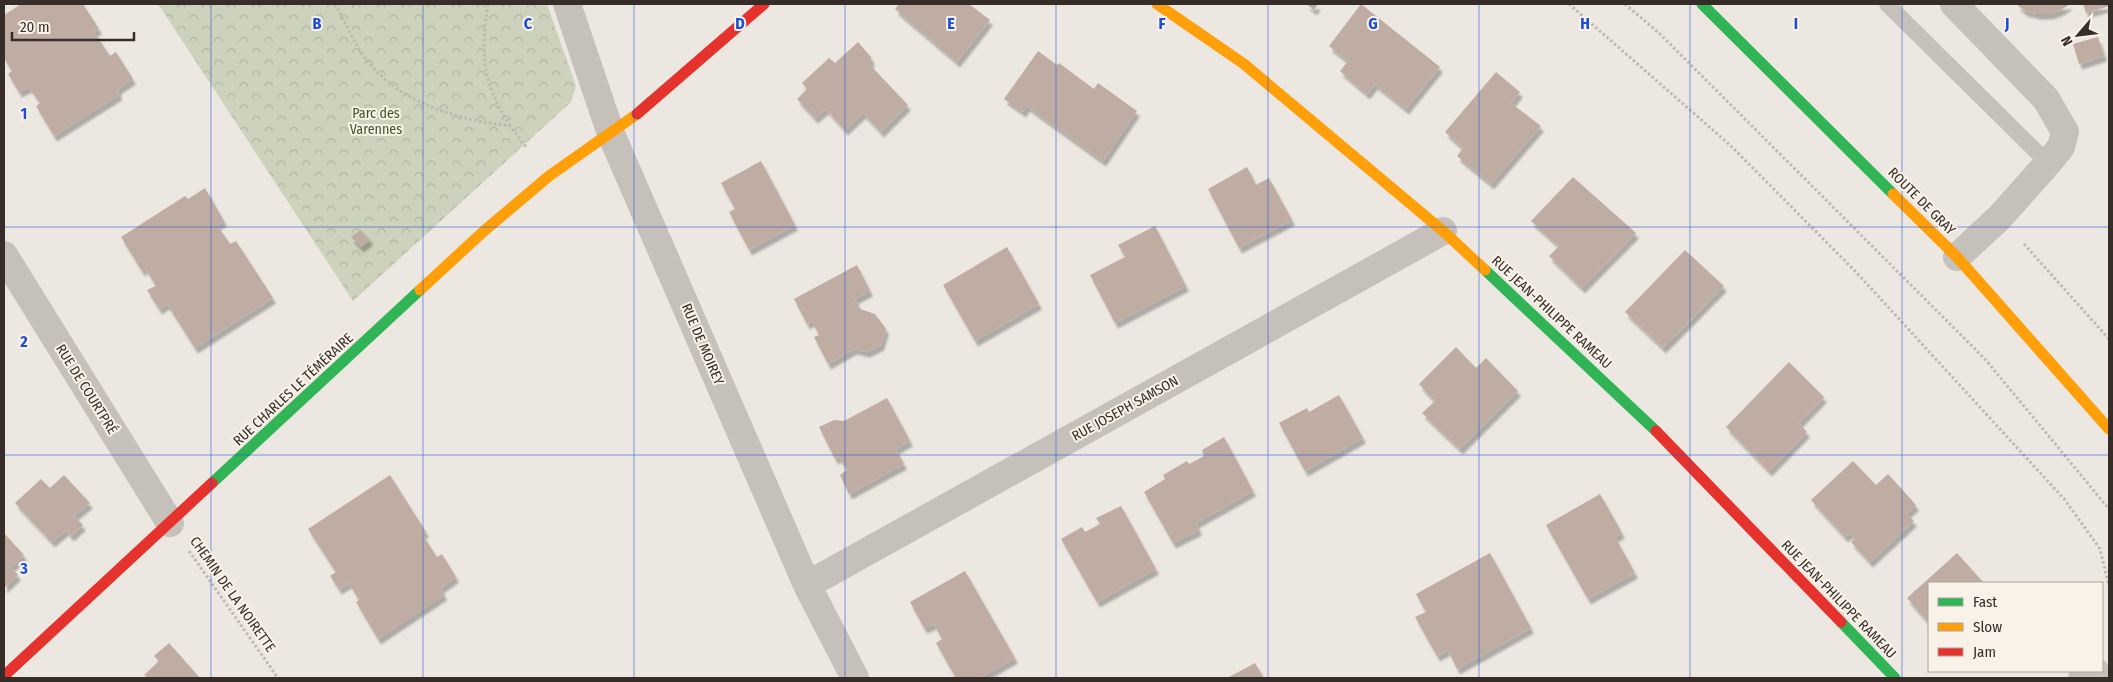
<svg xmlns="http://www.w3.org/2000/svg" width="2113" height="682" font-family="'Fira Sans Condensed',sans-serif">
<defs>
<pattern id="forest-crowns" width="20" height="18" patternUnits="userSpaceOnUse" patternTransform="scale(1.25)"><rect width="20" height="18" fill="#ccd2bb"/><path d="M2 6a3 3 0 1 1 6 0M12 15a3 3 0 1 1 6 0" fill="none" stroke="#b0b5a1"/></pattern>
<filter id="shadow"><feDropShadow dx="3" dy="5.5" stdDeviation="1" flood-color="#0004"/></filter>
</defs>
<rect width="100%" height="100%" fill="#ece8e1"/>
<!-- forest -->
<path fill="url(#forest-crowns)" d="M158,4h389l29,82 -5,16 -218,199z"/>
<!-- building -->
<path fill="#bfada3" filter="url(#shadow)" d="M21,4h62l16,25 -5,3 16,24 6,-4 17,27 -15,10 1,6 -65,41 -18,-30 4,-3 -11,-16 -10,5 -11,-18 4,-3 -8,-13v-43z
M899,4h70l21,16 -33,42 -62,-53z
M1306,4h12l-4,6z
M1361,4l79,63 -34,42 -31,-25 -8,10 -27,-23 8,-10 -19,-15z
M2016,4h54l-9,6 -11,4h-13l-12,-3z
M2083,4h26v2l-23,7z
M2098,37l6,19 -25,8 -6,-20z
M858,42l13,15v9l37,39 -27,27 -18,-19 -18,17 -19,-21 -11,9 -18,-19 10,-10 -5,-6 27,-25 6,5z
M1038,51l19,14 2,-2 35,26 4,-6 39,28 -34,50 -76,-55 -4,6 -19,-13z
M1496,72l24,20 -9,11 30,23 -50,58 -34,-28 6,-8 -18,-16z
M761,161l34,64 -46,25 -20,-38 6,-3 -14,-26z
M1247,167l9,18 13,-7 23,42 -53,28 -31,-59z
M1573,177l63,56 -54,55 -33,-32 10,-10 -28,-25z
M205,188l19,33 -7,4 13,19 6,-3 37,57 -78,50 -28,-44 -8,5 -12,-19 9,-4 -11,-18 -3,3 -21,-34 64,-41 3,3z
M1155,226l31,60 -71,37 -25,-48 35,-18 -7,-12z
M361,230l9,10 -9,7 -10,-10z
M1007,247l32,57 -64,37 -32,-56z
M1685,250l39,36 -61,62 -38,-36z
M857,265l13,26 -15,8 5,10 15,5 11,15 -5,16 -14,7 -13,-3 -26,15 -14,-27 5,-2 -7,-14 -5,3 -13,-25z
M1456,347l20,21 10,-10 32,33 -58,58 -38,-36 13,-12 -16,-17z
M1789,362l35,35 -25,26 8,9 -38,39 -43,-44z
M1339,395l24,43 -58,33 -26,-48 28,-15 2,4z
M887,398l23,43 -14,8 8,15 -55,30 -9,-19 7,-5 -8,-13 -4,2 -16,-32 15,-7 10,1z
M1224,437l29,54 -57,32 3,7 -26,13 -29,-51 21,-13 -2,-4 24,-14 2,3 15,-8 -2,-6z
M1853,461l23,24 12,-11 28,31 -9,9 7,7 -44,41 -19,-20 4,-4 -5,-5 -5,4 -34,-37z
M64,475l26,28 -16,13 9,9 -12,11 -5,-6 -14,12 -37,-39 26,-24 9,9z
M390,475l36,57 -4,2 15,23 5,-3 14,23 -15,11 3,7 -66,44 -22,-37 3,-2 -10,-17 -10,6 -9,-13 6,-4 -28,-43z
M1600,494l22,39 -7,4 20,36 -47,26 -42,-74z
M1121,506l35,63 -59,33 -36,-63 21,-12 3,5 15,-8 -4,-6z
M4,533l20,22 -13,12 7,8 -14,13z
M1490,553l41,75 -74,41 -9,-19 -11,6 -22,-39 11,-5 -10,-18z
M1957,553l27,30h-55v40l-22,-25z
M965,571l50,87 -35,20h-24l-20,-35 6,-4 -8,-15 -10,4 -14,-26z
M169,643l31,35h-52l-4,-3 15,-14 -5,-5z
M1255,663l9,15h-34l-1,-1z"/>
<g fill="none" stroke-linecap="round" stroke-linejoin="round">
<!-- path -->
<path stroke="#beb8b2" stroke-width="3" stroke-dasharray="2.5 2.5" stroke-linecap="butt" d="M335,4c11,19 20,43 35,60 36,42 88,55 140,62l17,22
M488,4c-8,51 -6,77 22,122
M1569,4l161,141 126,127 209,228 35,49 9,37
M1625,4l34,29 326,326 124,150
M2024,244l85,95
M189,551l89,127"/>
<!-- lane -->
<path stroke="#c5c0ba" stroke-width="16" d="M1887,4l161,159"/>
<!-- street -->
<path stroke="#c5c0ba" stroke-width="28" d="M567,4l44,130 196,451 48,93
M1954,4l92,95 19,33 -4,15 -13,16 -48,54 -43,40
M4,255l166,268
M807,585l636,-354
M2082,678l13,-7"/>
<!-- fast -->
<path stroke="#30b455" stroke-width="11" d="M1702,4l191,190
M1485,270l171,161
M212,483l208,-193
M1841,622l54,56"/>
<!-- slow -->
<path stroke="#ff9f0a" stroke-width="11" d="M1157,4l87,60 199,167 42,39
M1893,194l64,63 152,172
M420,290l64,-59 65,-55 88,-62"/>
<!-- jam -->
<path stroke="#e5322d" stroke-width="11" d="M637,114l127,-110
M1656,431l185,191
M4,676l208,-193"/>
</g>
<!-- grid -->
<path fill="none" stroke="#1d4ed8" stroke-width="1" stroke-opacity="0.55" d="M211,4v674M423,4v674M634,4v674M845,4v674M1056,4v674M1268,4v674M1479,4v674M1690,4v674M1902,4v674M4,227h2105M4,455h2105"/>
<g text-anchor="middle" stroke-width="4" stroke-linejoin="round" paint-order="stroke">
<!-- park labels -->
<g font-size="14" fill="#43542d" stroke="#f9f2e8">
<text x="376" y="118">Parc des<tspan x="376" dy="16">Varennes</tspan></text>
</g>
<!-- street labels -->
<g font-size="14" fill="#362d28" stroke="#f9f2e8">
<text transform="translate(1922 201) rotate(45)" y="5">ROUTE DE GRAY</text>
<text transform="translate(1552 312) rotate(43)" y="5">RUE JEAN-PHILIPPE RAMEAU</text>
<text transform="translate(703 344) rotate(67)" y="5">RUE DE MOIREY</text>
<text transform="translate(87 389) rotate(58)" y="5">RUE DE COURTPRÉ</text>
<text transform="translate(293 389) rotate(-43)" y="5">RUE CHARLES LE TÉMÉRAIRE</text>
<text transform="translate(1125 408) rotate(-29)" y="5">RUE JOSEPH SAMSON</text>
<text transform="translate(233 594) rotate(55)" y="5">CHEMIN DE LA NOIRETTE</text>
<text transform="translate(1839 599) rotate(46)" y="5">RUE JEAN-PHILIPPE RAMEAU</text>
</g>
</g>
<g font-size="16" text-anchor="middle" font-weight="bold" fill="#1d4ed8" stroke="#f9f2e8" stroke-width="4" stroke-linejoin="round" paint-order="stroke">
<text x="317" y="29">B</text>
<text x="528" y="29">C</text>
<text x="740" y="29">D</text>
<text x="951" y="29">E</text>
<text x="1162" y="29">F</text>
<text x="1373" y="29">G</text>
<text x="1585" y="29">H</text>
<text x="1796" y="29">I</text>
<text x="2007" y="29">J</text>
<text x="24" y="119">1</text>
<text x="24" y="347">2</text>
<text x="24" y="574">3</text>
</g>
<!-- border -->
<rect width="2113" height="682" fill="none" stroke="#362d28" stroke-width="10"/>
<!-- legend -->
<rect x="1928" y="582" width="175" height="90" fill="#f9f2e8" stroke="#aba39b"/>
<rect x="1938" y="598" width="25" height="8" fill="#30b455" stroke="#aba39b"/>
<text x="1973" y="607" font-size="15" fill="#362d28">Fast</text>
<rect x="1938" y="623" width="25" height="8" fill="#ff9f0a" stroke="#aba39b"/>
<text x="1973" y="632" font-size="15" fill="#362d28">Slow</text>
<rect x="1938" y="648" width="25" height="8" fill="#e5322d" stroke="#aba39b"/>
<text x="1973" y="657" font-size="15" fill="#362d28">Jam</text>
<!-- north arrow -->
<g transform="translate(2078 35) rotate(242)" stroke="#f9f2e8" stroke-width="4" paint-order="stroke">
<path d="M0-4L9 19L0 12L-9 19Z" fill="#362d28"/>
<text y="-8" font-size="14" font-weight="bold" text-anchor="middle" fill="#362d28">N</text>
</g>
<!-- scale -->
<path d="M12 32v8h122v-8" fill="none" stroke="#362d28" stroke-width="2.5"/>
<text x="20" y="32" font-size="15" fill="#362d28" stroke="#f9f2e8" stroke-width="4" paint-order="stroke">20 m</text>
</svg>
